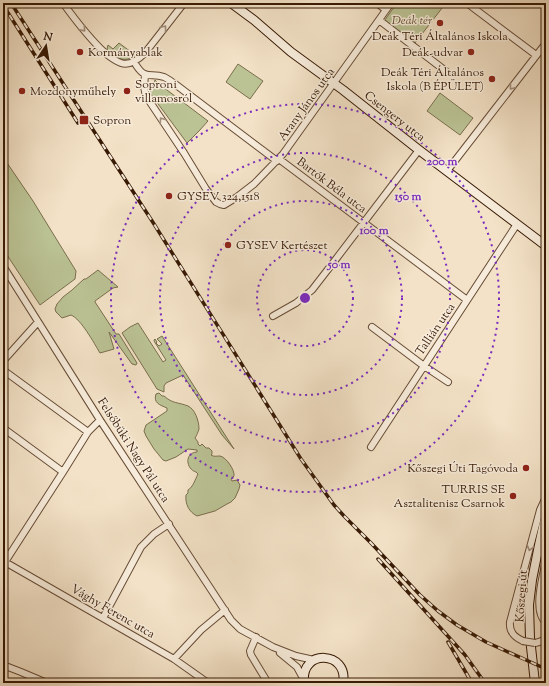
<svg xmlns="http://www.w3.org/2000/svg" width="549" height="686" font-family="'Sorts Mill Goudy',serif">
<rect width="100%" height="100%" fill="#f3e2c7"/>
<filter id="stains"><feTurbulence type="fractalNoise" baseFrequency=".005" numOctaves="4"/><feColorMatrix values="0 0 0 0 .2 0 0 0 0 .09 0 0 0 0 .02 0 0 0 .5 -.17"/></filter>
<radialGradient id="worn" r=".72"><stop offset=".6" stop-color="#630" stop-opacity="0"/><stop offset="1" stop-color="#630" stop-opacity=".3"/></radialGradient>
<!-- green -->
<path fill="#bbc395" stroke="#7a6e4d" d="M397,3h49l-31,40 -31,-22z
M119,43l12,9 1,-1 3,4c-10,9 -20,3 -28,-6l1,-4 5,4z
M238,64l25,17 -13,18 -24,-17z
M155,80l4,4 49,37 -9,10 -12,12 -37,-50z
M440,93l33,25 -13,17 -33,-24z
M3,157l30,44 43,70 -1,8 -35,26 -37,-56z
M98,270l20,17 -5,1 -18,13v1l21,32h3l18,29 -1,2 -4,-1 -23,-32 5,17 -14,4c-6,-10 -19,-34 -29,-38l-9,3 -6,-6 -1,-3 2,-5 6,-7 9,-7 12,-11h2z
M138,323l25,39 3,-2 -12,-19v-1l1,-1 2,3 -1,1 3,3 3,-2 -5,-5 5,-3 72,113 -12,-14 -39,-60 -17,8 -2,3v6l-7,-3 -35,-56 8,-6z
M159,393l3,3h2c9,8 14,6 24,10 7,3 11,15 11,23 -1,3 -2,6 -4,9l3,4v2l2,2 2,-2 4,4h3l3,3v3l-1,1c3,2 5,1 9,1 6,1 15,14 14,20l-3,3 1,2 5,-1 3,5 -1,4 -4,9 -4,4 -4,2 -12,7 -18,5c-8,-4 -12,-12 -11,-21l2,-2v-3c5,-3 7,-10 10,-16l-2,-2c-10,-3 -12,-19 1,-20v-2l-9,-1 -12,8 -10,4 -3,-1 -9,-11 -8,-13 -2,-5 2,-6 21,-14v-3c-7,-3 -14,-5 -11,-14z"/>
<g fill="none" stroke-linecap="round" stroke-linejoin="round">
<defs>
<path id="street" d="M63,3c13,18 26,35 42,50 5,4 10,8 16,10 9,3 18,-4 24,-10l39,-50
M377,3l9,7
M467,3l69,52
M379,20l68,52
M136,65c10,16 15,7 28,12 4,2 8,5 11,7l102,77
M145,75l-1,12 2,9 38,57 22,36 10,13 4,2 4,1 13,-8 17,-13 29,-30 108,-151
M279,159l188,141
M447,171l99,-128
M3,266l97,154 131,200 9,9 33,18 23,9 18,4
M273,316l23,-13 16,-13 24,-31 83,-109
M372,327l52,39 24,16
M3,361l35,-39
M3,370l85,62
M3,428l60,44
M371,447l146,-223
M546,560c-3,15 -10,41 -5,55 1,3 3,6 5,8
M5,562l169,97 34,24
M3,565l60,-93 25,-40 12,-12
M103,618l38,-71 13,-13 15,-10
M256,637l-6,14 1,4 17,28
M523,641c-9,-4 -14,-9 -13,-19l30,-112 6,-13
M535,643l4,-1 7,-3
M280,653l17,14 6,11
M174,659l27,-29 24,-20
M3,665l18,7 26,11"/>
<path id="secondary" d="M231,3l23,17 37,32 52,38 76,60 127,96
M304,683c-4,-35 45,-32 39,0
M535,683l-5,-45 -1,-33 3,-25 7,-35 7,-32"/>
</defs>
<!-- street casing -->
<use href="#street" stroke="#674c36" stroke-width="8"/>
<!-- secondary casing -->
<use href="#secondary" stroke="#381a05" stroke-width="10"/>
<!-- street -->
<use href="#street" stroke="#f7ecdb" stroke-width="6"/>
<!-- secondary -->
<use href="#secondary" stroke="#f7ecdb" stroke-width="8"/>
<defs>
<path id="rail" d="M11,3l143,221 147,235 33,46 10,11 27,27 49,52 18,16 19,14 29,17 60,27
M3,5l75,118
M378,559l87,96 20,28
M448,642l24,41"/>
</defs>
<!-- rail casing -->
<use href="#rail" stroke="#381a05" stroke-width="3.5"/>
<!-- rail -->
<use href="#rail" stroke="#f7ecdb" stroke-width="2" stroke-dasharray="6" stroke-linecap="butt"/>
<defs>
<path id="street-bridge" d="M523,641l12,2"/>
</defs>
<!-- street-bridge casing -->
<use href="#street-bridge" stroke="#674c36" stroke-width="8" stroke-linecap="butt"/>
<!-- street-bridge -->
<use href="#street-bridge" stroke="#f7ecdb" stroke-width="6"/>
</g>
<!-- one-way arrows -->
<defs><path id="oneway-chevron" d="M-2-3.5L2.5 0L-2 3.5" fill="none" stroke-width="1.6" stroke-linecap="round" stroke-linejoin="round"/></defs>
<g stroke="#a18e7b">
<use href="#oneway-chevron" transform="translate(164 28) rotate(-53)"/>
<use href="#oneway-chevron" transform="translate(83 29) rotate(49)"/>
<use href="#oneway-chevron" transform="translate(512 87) rotate(127)"/>
<use href="#oneway-chevron" transform="translate(162 120) rotate(-124)"/>
<use href="#oneway-chevron" transform="translate(530 548) rotate(105)"/>
</g>
<!-- distance rings -->
<g fill="none" stroke="#7b2cbf" stroke-width="2" stroke-dasharray="2 4">
<circle cx="305" cy="298" r="48"/>
<circle cx="305" cy="298" r="97"/>
<circle cx="305" cy="298" r="145"/>
<circle cx="305" cy="298" r="194"/>
</g>
<!-- markers -->
<g fill="#8f2418" stroke="#f7ecdb" stroke-width="1.5">
<circle cx="440" cy="23" r="4"/>
<circle cx="80" cy="52" r="4"/>
<circle cx="471" cy="52" r="4"/>
<circle cx="492" cy="79" r="4"/>
<circle cx="22" cy="91" r="4"/>
<circle cx="127" cy="91" r="4"/>
<rect x="79" y="115" width="10" height="10" rx="2"/>
<circle cx="169" cy="196" r="4"/>
<circle cx="228" cy="245" r="4"/>
<circle cx="526" cy="468" r="4"/>
<circle cx="513" cy="496" r="4"/>
</g>
<g text-anchor="middle" stroke-width="3" stroke-linejoin="round" paint-order="stroke">
<!-- park labels -->
<g font-size="12" font-style="italic" fill="#5f4d30" stroke="#f7ecdb">
<text x="412" y="24">Deák tér</text>
</g>
<!-- poi labels -->
<g font-size="12" fill="#381a05" stroke="#f7ecdb" text-anchor="start">
<text x="440" y="40" text-anchor="middle">Deák Téri Általános Iskola</text>
<text x="88" y="56">Kormányablak</text>
<text x="463" y="56" text-anchor="end">Deák-udvar</text>
<text x="484" y="76" text-anchor="end">Deák Téri Általános<tspan x="484" dy="14">Iskola (B ÉPÜLET)</tspan></text>
<text x="135" y="88">Soproni<tspan x="135" dy="14">villamosról</tspan></text>
<text x="30" y="95">Mozdonyműhely</text>
<text x="93" y="124">Sopron</text>
<text x="177" y="200">GYSEV 324,1518</text>
<text x="236" y="249">GYSEV Kertészet</text>
<text x="518" y="472" text-anchor="end">Kőszegi Úti Tagóvoda</text>
<text x="505" y="493" text-anchor="end">TURRIS SE<tspan x="505" dy="14">Asztalitenisz Csarnok</tspan></text>
</g>
<!-- street labels -->
<g font-size="12" fill="#381a05" stroke="#f7ecdb">
<text transform="translate(306 104) rotate(-54)" y="4">Arany János utca</text>
<text transform="translate(395 116) rotate(38)" y="4">Csengery utca</text>
<text transform="translate(332 185) rotate(37)" y="4">Bartók Béla utca</text>
<text transform="translate(435 329) rotate(-56)" y="4">Tallián utca</text>
<text transform="translate(134 450) rotate(57)" y="4">Felsőbüki Nagy Pál utca</text>
<text transform="translate(521 596) rotate(-86)" y="4">Kőszegi út</text>
<text transform="translate(113 611) rotate(30)" y="4">Vághy Ferenc utca</text>
</g>
</g>
<circle cx="305" cy="298" r="6" fill="#7b2cbf" stroke="#f7ecdb" stroke-width="2"/>
<g font-size="12" text-anchor="middle" font-weight="bold" fill="#7b2cbf" stroke="#f7ecdb" stroke-width="3" stroke-linejoin="round" paint-order="stroke">
<text x="442" y="165">200 m</text>
<text x="408" y="200">150 m</text>
<text x="374" y="234">100 m</text>
<text x="339" y="268">50 m</text>
</g>
<!-- margin -->
<rect width="549" height="686" fill="none" stroke="#f3e2c7" stroke-width="16"/>
<rect x="4" y="4" width="541" height="678" fill="none" stroke="#381a05" stroke-width="2"/>
<rect x="8" y="8" width="533" height="670" fill="none" stroke="#381a05"/>
<!-- north arrow -->
<g transform="translate(46 46) rotate(12)" stroke="#f7ecdb" stroke-width="3" paint-order="stroke">
<path d="M0-3L7 15L0 10L-7 15Z" fill="#381a05"/>
<text y="-6" font-size="11" font-weight="bold" text-anchor="middle" fill="#381a05">N</text>
</g>
<rect width="100%" height="100%" filter="url(#stains)"/>
<rect width="100%" height="100%" fill="url(#worn)"/>
</svg>
